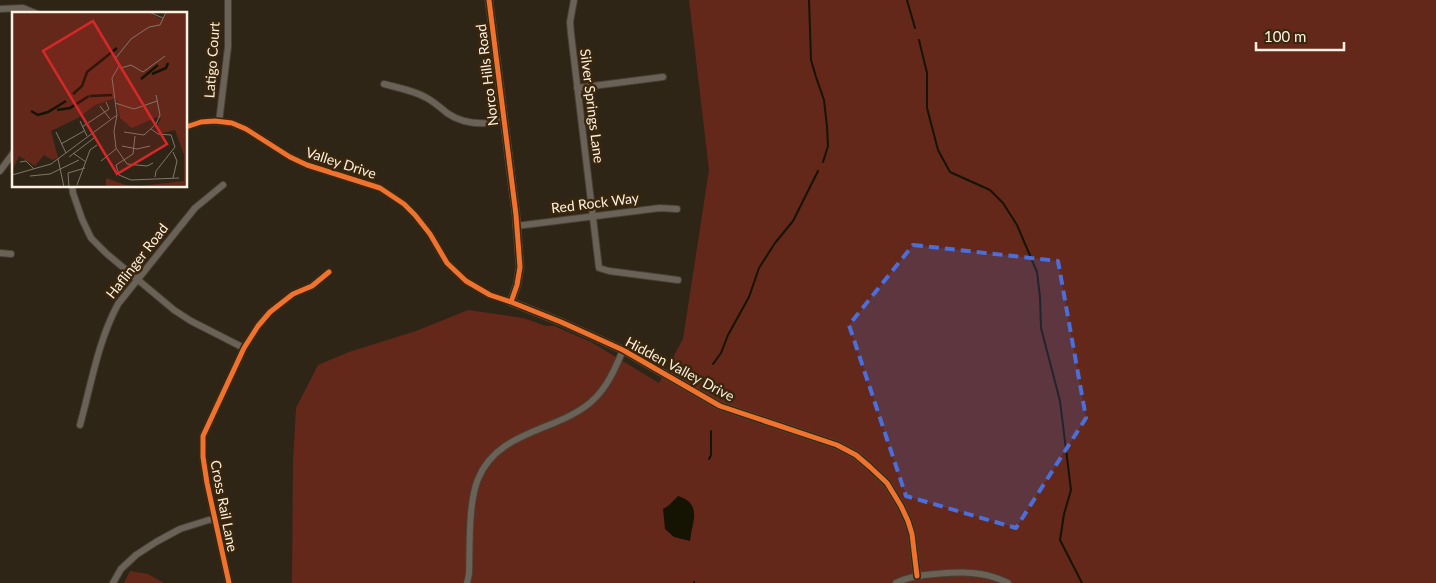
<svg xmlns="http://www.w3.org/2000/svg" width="1436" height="583" font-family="Lato,sans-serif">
<rect width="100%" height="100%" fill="#2e2516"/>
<!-- green -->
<path fill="#63281a" d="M689,0h747v583h-1144l1,-122 3,-53 22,-43 31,-13 67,-21 52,-21 55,8 23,8h8l37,16 68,41 24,-44 26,-169z
M130,571l18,3 16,9h-40z"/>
<!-- water -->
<path fill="#151402" d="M678,496c25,8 14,26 12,45l-16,-4 -9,-8 -2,-20 5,-3z"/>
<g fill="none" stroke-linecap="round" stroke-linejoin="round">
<!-- stream -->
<path stroke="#151402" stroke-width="2" d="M809,0l2,60 5,17 8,23 3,27 1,19 -5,16
M907,0l8,28
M919,40l8,33v35l11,42 12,22 40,18 13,13 14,22 20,47 3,25 1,31 19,73 11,89 -7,24 -4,26 22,43
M713,364l8,-11 7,-18 21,-38 10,-29 16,-25 18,-22 25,-50
M709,459l2,-4v-24
M694,583v-1"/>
<defs>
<path id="minor" d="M574,0l-4,22 1,12 28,234 10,3 69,9
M0,9l23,-1 14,6
M384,84c14,4 28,6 41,13 8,4 15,10 22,16 17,12 37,12 57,8
M577,88l86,-11
M219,122l9,-75v-47
M186,127l15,-5 14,-1 17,2 14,6 44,28 17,8 73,23 24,16 11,11 15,19 17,29 19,18 24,14 21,7
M0,171l14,-19
M72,186l1,7 9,26 9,19 16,16 67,56 17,11 53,27
M516,226l144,-18 17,1
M0,253l11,1
M80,425c11,-40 18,-84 38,-121l77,-96 28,-23
M113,583l8,-14 15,-14 20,-13 24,-13 35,-11
M229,583l-22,-100 -4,-26v-21l41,-88 14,-22 12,-14 23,-18 19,-8 17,-14
M467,583l2,-9c1,-28 -1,-70 9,-95 20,-49 78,-47 113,-77 16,-14 24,-33 32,-52
M896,583c11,-6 25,-8 38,-9 26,-2 50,-4 74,9"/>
<path id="tertiary" d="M489,0l27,215 4,52 -3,18 -6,17 50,20 62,28 97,56 117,39 19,10 14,12 17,16 14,23 7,15 4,13 5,42"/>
</defs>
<!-- minor casing -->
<use href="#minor" stroke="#484035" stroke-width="8"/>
<!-- tertiary casing -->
<use href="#tertiary" stroke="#484035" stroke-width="9"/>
<!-- minor -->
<use href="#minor" stroke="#6a6157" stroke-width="6"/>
<!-- tertiary -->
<use href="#tertiary" stroke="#6a6157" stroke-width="8"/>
<defs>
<path id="cycleway" d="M489,0l27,215 4,52 -3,18 -6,17 50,20 62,28 97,56 117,39 19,10 14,12 17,16 14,23 7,15 4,13 5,42
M186,127l15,-5 14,-1 17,2 14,6 44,28 17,8 73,23 24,16 11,11 15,19 17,29 19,18 24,14 21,7
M229,583l-22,-100 -4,-26v-21l41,-88 14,-22 12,-14 23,-18 19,-8 17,-14"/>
</defs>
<!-- cycleway casing -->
<use href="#cycleway" stroke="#39260c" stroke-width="8"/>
<!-- cycleway -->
<use href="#cycleway" stroke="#ef722f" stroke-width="5"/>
</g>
<!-- marked area -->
<path fill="#4a6fda" fill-opacity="0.2" stroke="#4a6fda" stroke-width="4" stroke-dasharray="10 6" stroke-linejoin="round" d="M913,245l145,16 28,157 -70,110 -110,-32 -57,-171z"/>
<g text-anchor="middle" stroke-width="5" stroke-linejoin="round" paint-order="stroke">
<!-- street labels -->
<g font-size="14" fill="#fef1e2" stroke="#39260c">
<text transform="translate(212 60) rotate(-86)" y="5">Latigo Court</text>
<text transform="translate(487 75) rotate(-97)" y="5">Norco Hills Road</text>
<text transform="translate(592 106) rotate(83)" y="5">Silver Springs Lane</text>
<text transform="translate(341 163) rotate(18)" y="5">Valley Drive</text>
<text transform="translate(595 203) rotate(-7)" y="5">Red Rock Way</text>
<text transform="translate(137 261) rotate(-52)" y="5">Haflinger Road</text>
<text transform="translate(680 369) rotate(28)" y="5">Hidden Valley Drive</text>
<text transform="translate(224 506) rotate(79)" y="5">Cross Rail Lane</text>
</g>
</g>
<!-- overview -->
<g transform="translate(12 12)">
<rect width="175" height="175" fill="#2e2516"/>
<path d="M136,0l14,7 5,-7h20l-1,175h-80v-9l20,7 15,1 43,-5v-26l-9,-25 -16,4 -2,-9 4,-6 -4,-2 -25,11 -12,-10 -4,-20 -21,7 -17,13 -27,13 7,27 -6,2 -8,-5 -9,11 -16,-10 -7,15 1,-158z" fill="#63281a"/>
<path fill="none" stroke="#151402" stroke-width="2.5" d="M140,62l14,-6 2,-5M129,67l17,-14M61,82l9,-8 5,-14 30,-24M78,84l22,-1M45,98l13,-2 19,-12M19,99l7,4 10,-3 18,-11"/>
<path fill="none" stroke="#817768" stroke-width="1" d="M137,0l14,6M153,44l-22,16 -12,-7 -10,3 -6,-9 16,-20 18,-12 11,-2 6,-13M103,91l19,6 23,-8M88,94l10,13M105,103l-3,16 2,17 11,16 20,2 6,-3M68,109l7,15M70,115l27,-18 -3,-7M139,117l7,5 13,1 4,12 -19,24 -1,6M44,120l10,21M112,120l20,3 12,-11 4,-9 -4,-20M123,124l-2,18 -17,11 3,10 12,5 48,-2M49,132l23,-13M110,134l15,3 13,-3M161,140l4,9 -4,17M61,141l13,9M57,145l25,-19M46,147l6,28M89,149l15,-12M8,150l6,-1 8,8M0,163l39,-11 66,-49 -5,-37 7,-12M18,164l20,-2 29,-14M65,173l13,-35 7,-5M57,175l-1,-14 17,-5"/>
<path fill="#d62828" fill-opacity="0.15" stroke="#d62828" stroke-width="2.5" d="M81,9l74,123 -50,30 -74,-123z"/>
<rect width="175" height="175" fill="none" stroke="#fef1e2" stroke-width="2.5"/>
</g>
<!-- scale -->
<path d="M1256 42v8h88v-8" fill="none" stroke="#fef1e2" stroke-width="2.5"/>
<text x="1264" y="42" font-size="15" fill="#fef1e2" stroke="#39260c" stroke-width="4" paint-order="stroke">100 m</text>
</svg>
